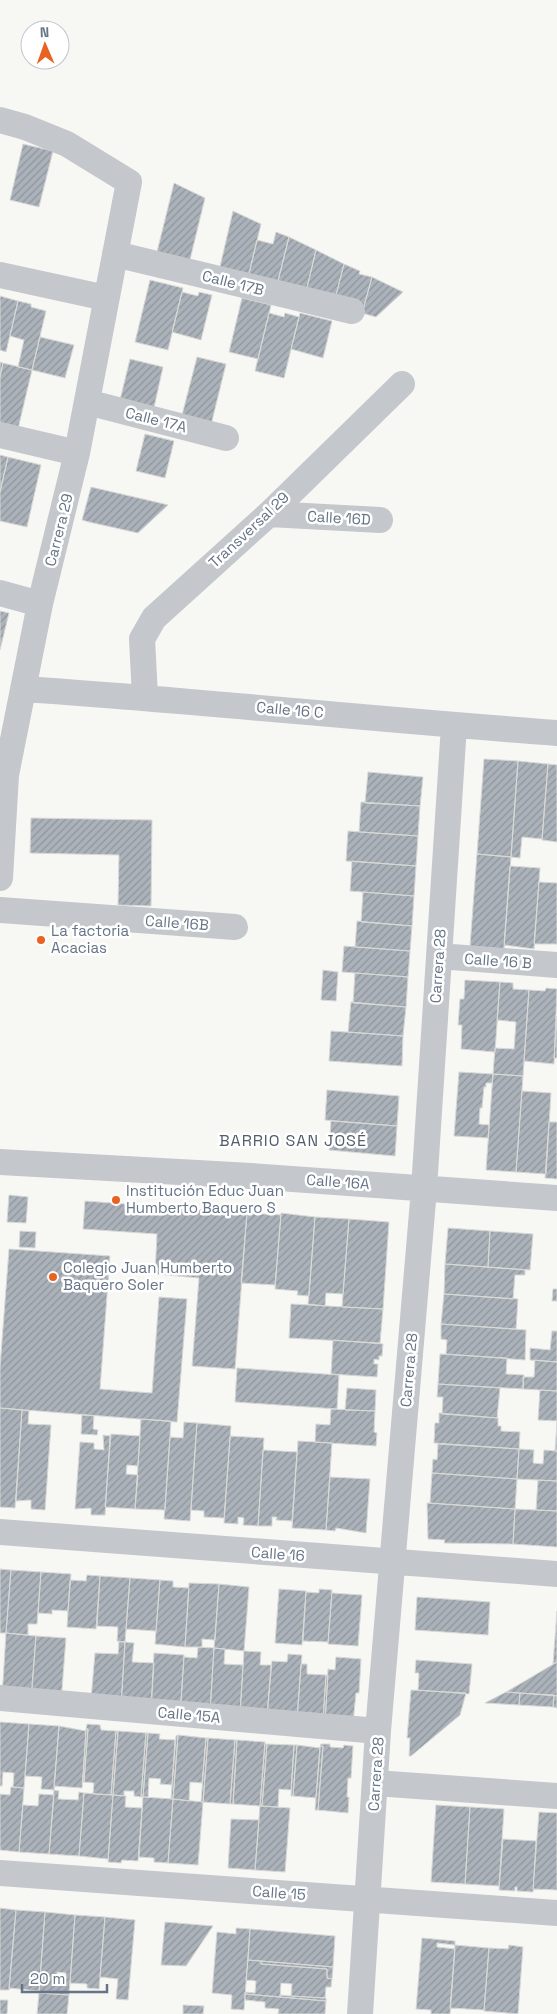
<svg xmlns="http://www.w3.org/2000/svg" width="557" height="2014" font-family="'Space Grotesk',sans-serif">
<defs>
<pattern id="building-hatch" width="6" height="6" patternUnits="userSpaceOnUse" patternTransform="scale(1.25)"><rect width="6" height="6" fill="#abb2b9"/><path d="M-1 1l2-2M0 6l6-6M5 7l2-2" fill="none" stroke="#8f959c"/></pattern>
</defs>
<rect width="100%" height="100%" fill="#f7f7f4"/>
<!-- building -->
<path fill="url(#building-hatch)" stroke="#d8d9d6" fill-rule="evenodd" d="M23,144l30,7 -14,56 -29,-7z
M174,183l31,15 -17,70 -33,-8z
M233,211l28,13 -14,58 -29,-7z
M276,232l13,5 -13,52 -29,-7 10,-42 16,4z
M289,237l27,13 -11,46 -28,-11z
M316,250l28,14 -10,39 -29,-7z
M344,264l16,7 -1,3 13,3 -9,33 -29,-7z
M372,277l31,15 -27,25 -14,-4z
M150,280l33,8 -15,62 -33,-8z
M182,292l16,4 1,-4 13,3 -11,45 -29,-8z
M0,296l18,5 -12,51 -6,-2z
M242,298l29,7 -13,54 -29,-7z
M18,301l13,3v3l15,4 -14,59 -14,-3 6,-27 -14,-4z
M269,313l15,4 1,-4 14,4 -15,61 -29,-7z
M300,313l32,8 -9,37 -32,-9z
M40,337l34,8 -9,33 -33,-8z
M197,357l29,7 -16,65 -29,-10z
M130,359l33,8 -10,45 -34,-8z
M0,362l3,1 -3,14z
M3,363l29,7 -15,63 -17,-9v-47z
M145,434l29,7 -9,37 -29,-7z
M0,455l8,2 -8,35z
M8,457l33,8 -14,62 -27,-6v-29z
M91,487l69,16 8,2 -30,28 -49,-11 -7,-2z
M0,611l9,2 -9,37z
M484,759l34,2 -7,96 -34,-3z
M518,761l30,3 -6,75 -20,-2 -2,21 -9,-1z
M548,764l9,1v77l-15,-2z
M368,772l55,5 -3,29 -55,-3z
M361,802l59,4 -2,30 -59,-4z
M31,818l121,2 -1,86 -33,-1 1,-50 -89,-2z
M348,831l70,5 -2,30 -70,-5z
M477,854l34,3 -7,92 -34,-3z
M352,861l64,5 -2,30 -64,-5z
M510,866l30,2 -6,81 -30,-4z
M539,882l18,1v61h-23z
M363,892l51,4 -2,30 -51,-4z
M357,921l55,5 -2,25 -55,-4z
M344,946l66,5 -2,26 -66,-5z
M323,970l15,2 -2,29 -15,-1z
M355,973l53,4 -2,30 -53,-4z
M465,980l35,2 -5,70 -34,-3 1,-24h-4l2,-26h4z
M500,982l13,1v6l16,1 -6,86 -30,-2 2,-26 19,1 2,-27 -19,-2z
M546,988l11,1 -3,75 -30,-3 5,-71 16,1z
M351,1002l55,5 -3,29 -55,-4z
M557,1016v42h-3z
M331,1031l72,5 -1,30 -73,-5z
M459,1072l34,2 -1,9h-6v4h-2l-2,21h-2l-1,16 10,1 -1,13 -34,-2z
M493,1074l30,2 -7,96 -30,-2z
M327,1090l72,6 -2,30 -72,-6z
M522,1091l29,2 -5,81 -30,-2z
M331,1121l66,5 -2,30 -66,-6z
M549,1122h8v57l-12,-1z
M9,1195l19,2 -2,26 -19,-1z
M85,1201l162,12 -12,156 -43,-3 7,-88 -44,-4 2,-40 -74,-5z
M247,1213l34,2 -6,70 -34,-2z
M281,1213l34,4 -6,79 -12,-1 1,-4 -23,-2z
M315,1217l34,2 -6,75 -17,-1 -1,13 -17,-2z
M349,1219l40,3 -6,87 -41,-2z
M448,1228l42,3 -2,36 -43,-3z
M20,1231l16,1 -1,16 -16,-1z
M490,1231l43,3 -3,36 -42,-3z
M9,1249l101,7 -10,133 52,4 7,-96 28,2 -10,123 -177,-14v-41z
M445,1264l80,6v5h-10l-2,24 -69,-5z
M553,1289h4v12h-5z
M444,1294l74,5 -2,30 -75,-5z
M291,1304l92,5 -3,34 -91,-5z
M441,1324l85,6 -1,30 -79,-6 1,-14 -6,-1z
M552,1331h5v31l-27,-2v-12l20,2z
M333,1340l50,4 -1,12h-3v4l-5,-1v5h4l-1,13 -46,-3z
M440,1354l67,4 -1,16 18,1 -1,14 -85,-5z
M535,1360l22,2v29l-34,-2v-12h11z
M237,1368l102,7 -2,34 -102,-7z
M438,1384l62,4 -3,30 -55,-4 1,-17h-6z
M347,1388l29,2 -1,21 -30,-1z
M540,1390l17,1v30l-19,-1z
M0,1408l22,2 -7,98 -15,-1z
M331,1409l44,2 -1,21 3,1 -1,13 -61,-4 1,-18 14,1z
M22,1410l7,1 -1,13 23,1 -6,85 -14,-1v-9l-15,1z
M439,1413l59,5v8h3v5l19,1 -1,17 -85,-6 1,-20h4z
M82,1415l12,1 -1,13 5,1 -1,5 -16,-1z
M141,1419l30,2 -6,89 -30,-1z
M184,1422l13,1 -7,98 -26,-2 6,-82 13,1z
M557,1422v29h-2z
M197,1423l34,3 -7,92 -20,-1v-6l-13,-1z
M111,1434l29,2 -2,30 -11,-1 -1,9 12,1 -3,34 -30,-2z
M103,1435l7,1 -5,79h-14v-7l-16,1 5,-67 14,1v6l10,1z
M230,1436l34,2 -6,88 -15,-1 1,-7 -6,-1v7l-14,-1z
M298,1441l34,2 -6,87 -34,-2z
M438,1444l81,5 -2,30 -85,-6 1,-14 4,1z
M519,1449l15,1 -1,13 10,1 1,-14 13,1v30l-40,-2z
M263,1450l34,2 -5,69 -16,-1 1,-3h-5v9h-14z
M432,1473l85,6 -2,30 -85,-6z
M330,1477l40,2 -4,54 -30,-5 -1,3 -9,-1z
M538,1480l19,1v30l-21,-1z
M427,1503l88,6 -2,35 -69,-1 1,-3 -17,-1z
M515,1509l42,2v36l-44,-3z
M0,1569l11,1 -5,63h-6z
M11,1570l30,2 -4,52h-9v11l-22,-2z
M41,1572l30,2 -3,37 -16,-1v4l-14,-1z
M87,1575l13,1 -4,53 -29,-2 3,-47 16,1z
M100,1576l30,2 -5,64 -8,-1 1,-14 -21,-1z
M130,1578l30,2 -4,51 -30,-2z
M160,1580l13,1v6l16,1 -4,59 -30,-3z
M189,1583l30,1 -4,56 -13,-1v8h-17z
M219,1584l30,3 -5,64 -30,-3z
M279,1589l27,2 -4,54 -27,-2z
M319,1589l13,1 -4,52 -25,-1 3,-49 13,1z
M332,1593l30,2 -4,51 -30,-2z
M417,1597l73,5 -2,33 -73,-5z
M557,1611v51l-4,2z
M6,1633l30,3 -5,64 -29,-3z
M36,1636l30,2 -5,64 -30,-2z
M119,1642h6l-4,64 -30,-7 4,-46 23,1z
M125,1642l9,1 -2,19 22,1 -3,45 -30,-2z
M198,1647l16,1 -4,64 -30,1 4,-56 13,1z
M214,1648l11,1 -1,15 19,1 -3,49 -30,-2z
M244,1651l17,1 -1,13h11l-4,51 -27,-2z
M154,1653l30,2 -3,48 -30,5z
M288,1654l14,1 -5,64 -30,-3 5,-55 15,1z
M336,1657l25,2 -2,34h-3l-3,30 -28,1 3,-55 7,1z
M416,1660l56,4 -3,30 -51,-4 1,-17h-4z
M557,1662v34l-51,-4 12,-7z
M301,1664h6v10l19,1 -3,45 -26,-1z
M326,1675h2l-3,45h-2z
M411,1690l55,3 -6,22 -49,41h-2l1,-18h-3z
M506,1692l14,1 -1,12 -34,-2z
M520,1693l34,2 -1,12 -34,-2z
M554,1695l3,1v12l-4,-1z
M0,1722l29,2 -5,64 -11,-1 1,-14 -11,-1 -1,14h-2z
M29,1724l30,2 -5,64 -13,-1 1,-12 -17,-1z
M87,1724l13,1 1,5 15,1 -5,64 -18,-1 1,-11 -10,-1 4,-53h-2z
M59,1726l27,5 -4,57 -28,-2z
M86,1729h2l-4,53h-1z
M116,1731h2l-5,64h-2z
M118,1731l28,2 -5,64 -7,-1v-5h-10v5l-11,-1z
M146,1733h2l-5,64h-2z
M148,1733l12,1 -1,5 16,1 -3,45 -12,-1 1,-5 -12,-1 -1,19h-5z
M178,1735l-5,64h-2l5,-63z
M178,1735l28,3 -4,45 -12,-1 -1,19 -16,-2z
M206,1738h2l-5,64h-2z
M208,1738l27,2 -5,64 -27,-2z
M235,1740h2l-4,64h-3z
M237,1740l28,2 -5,64 -27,-2z
M265,1744h2l-5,62h-2z
M267,1744l27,1 -3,45 -12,-1 -1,18 -16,-1z
M321,1744h9v3l13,1 1,-3 9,1 -2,32h-3l-1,19h2l-1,16 -30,-3 5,-64 -3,1z
M294,1745h3l-4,51h-2z
M297,1745l23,3 -4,50 -23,-2z
M323,1746l-5,64h-3l5,-63z
M11,1787l13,1 -5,64 -19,-2v-56l10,1z
M54,1790l5,1 -1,8 20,1 1,-8 5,1 -5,63 -30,-2z
M84,1793l29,2 -5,64 -29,-3z
M39,1794l15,1 -5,59 -30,-2 4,-47 15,1z
M113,1795l13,1 -1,11 17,1 -4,53 -16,-1 -1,3 -13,-1z
M143,1797l30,2 -5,64 -14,-1v-4l-15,-1z
M173,1799l30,3 -5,63 -30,-2z
M436,1805l34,2 -5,77 -34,-2z
M260,1806l30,2 -5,64 -30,-2z
M470,1807l34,2 -5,77 -34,-2z
M539,1812l18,1v77l-24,-1z
M231,1819l28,1 -4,50 -27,-2z
M503,1839l33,2 -3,51 -16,-1v-4h-2v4l-16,-1z
M0,1908l16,2 -7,80h-9z
M16,1910l29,2 -6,79 -30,-3z
M45,1912l30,3 -6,80 -30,-2zM57,1972l9,1v5l-9,-1z
M75,1915l30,2 -6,72 -12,-1v-4l-17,-1z
M105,1917l30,3 -7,80 -12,-1 2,-20 -18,-2z
M165,1922l48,4 -27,40 -25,-1z
M236,1928l14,1 -6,81 -13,-1 1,-14 -20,-2 5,-61 19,2z
M250,1929l85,7 -2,31 -85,-7z
M422,1938l33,3v4l-18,-2v4l18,2 -5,65h-19v-4l-15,-1z
M455,1945l34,3 -5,62 -34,-2z
M509,1945l14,2 -5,67 -34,-3 5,-63 19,1z
M248,1960l13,1v3l66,5v9l5,1 -1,8h-5l-1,11 -34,-2 1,-12 -11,-1 -1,14 -35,-3v-2l10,1 1,-12 -10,-1z
M261,1961l72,6 -1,12 -5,-1v-9l-66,-5z
M39,1993l30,2 -2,19h-30z
M245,1994l81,7 -1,13h-47l1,-5 -14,-1v-6l-20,-2z
M280,1995l11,1 35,2v3l-46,-4z
M0,2000h8l-1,14h-7z
M183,2005l21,1 -1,8h-20z"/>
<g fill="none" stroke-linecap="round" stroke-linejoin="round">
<!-- minor -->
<path stroke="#c4c7cb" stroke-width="26" d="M0,120l25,7 42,17 62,38 -52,271 -37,151 -34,171 -6,103
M115,254l237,57
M0,275l106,23
M87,402l139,36
M0,435l77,18
M269,514l111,6
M0,593l40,11
M24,689c178,12 355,31 533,44
M145,697l-3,-58 12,-21 115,-104 133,-130
M0,910l235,17
M439,956l118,9
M0,1162l251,14 306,22
M0,1532l557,42
M0,1698l378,33
M375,1783l182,13
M0,1873l557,40
M360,2014l18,-283 46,-542 30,-464"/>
</g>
<!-- markers -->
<g fill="#ea6221" stroke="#fff" stroke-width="2">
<circle cx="41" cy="940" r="5"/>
<circle cx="116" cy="1200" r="5"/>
<circle cx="53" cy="1277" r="5"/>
</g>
<g text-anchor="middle" stroke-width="5" stroke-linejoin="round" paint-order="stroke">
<!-- street labels -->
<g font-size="15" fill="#657486" stroke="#fff">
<text transform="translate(233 283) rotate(14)" y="5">Calle 17B</text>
<text transform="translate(156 420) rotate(14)" y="5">Calle 17A</text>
<text transform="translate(339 518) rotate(3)" y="5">Calle 16D</text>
<text transform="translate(59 530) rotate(-76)" y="5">Carrera 29</text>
<text transform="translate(249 530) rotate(-43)" y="5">Transversal 29</text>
<text transform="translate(290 710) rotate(5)" y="5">Calle 16 C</text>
<text transform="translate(177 923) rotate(4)" y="5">Calle 16B</text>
<text transform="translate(498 961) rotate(4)" y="5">Calle 16 B</text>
<text transform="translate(438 966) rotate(-86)" y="5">Carrera 28</text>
<text transform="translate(338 1182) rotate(4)" y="5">Calle 16A</text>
<text transform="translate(409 1370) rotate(-85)" y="5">Carrera 28</text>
<text transform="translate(278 1554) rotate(4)" y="5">Calle 16</text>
<text transform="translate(189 1715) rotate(5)" y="5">Calle 15A</text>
<text transform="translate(376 1774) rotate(-86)" y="5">Carrera 28</text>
<text transform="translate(279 1893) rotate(4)" y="5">Calle 15</text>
</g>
<!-- poi labels -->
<g font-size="15" fill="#657486" stroke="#fff" text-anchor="start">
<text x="51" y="936">La factoria<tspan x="51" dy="17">Acacias</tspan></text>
<text x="126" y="1196">Institución Educ Juan<tspan x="126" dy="17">Humberto Baquero S</tspan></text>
<text x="63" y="1273">Colegio Juan Humberto<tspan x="63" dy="17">Baquero Soler</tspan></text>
</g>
<!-- neighbourhood labels -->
<g font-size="16" letter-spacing="1" fill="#535e6b" stroke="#fff">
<text x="293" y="1146">BARRIO SAN JOSÉ</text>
</g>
</g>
<!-- north arrow -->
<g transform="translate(45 45) rotate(358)"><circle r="24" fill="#ffffff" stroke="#c1c7cf"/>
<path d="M0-4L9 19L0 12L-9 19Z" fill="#ea6221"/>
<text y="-8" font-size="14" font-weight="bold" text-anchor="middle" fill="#657486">N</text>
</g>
<!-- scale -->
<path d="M22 1984v8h85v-8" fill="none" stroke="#657486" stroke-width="2.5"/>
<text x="30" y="1984" font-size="15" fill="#657486" stroke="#ffffff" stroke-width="4" paint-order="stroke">20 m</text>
</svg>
